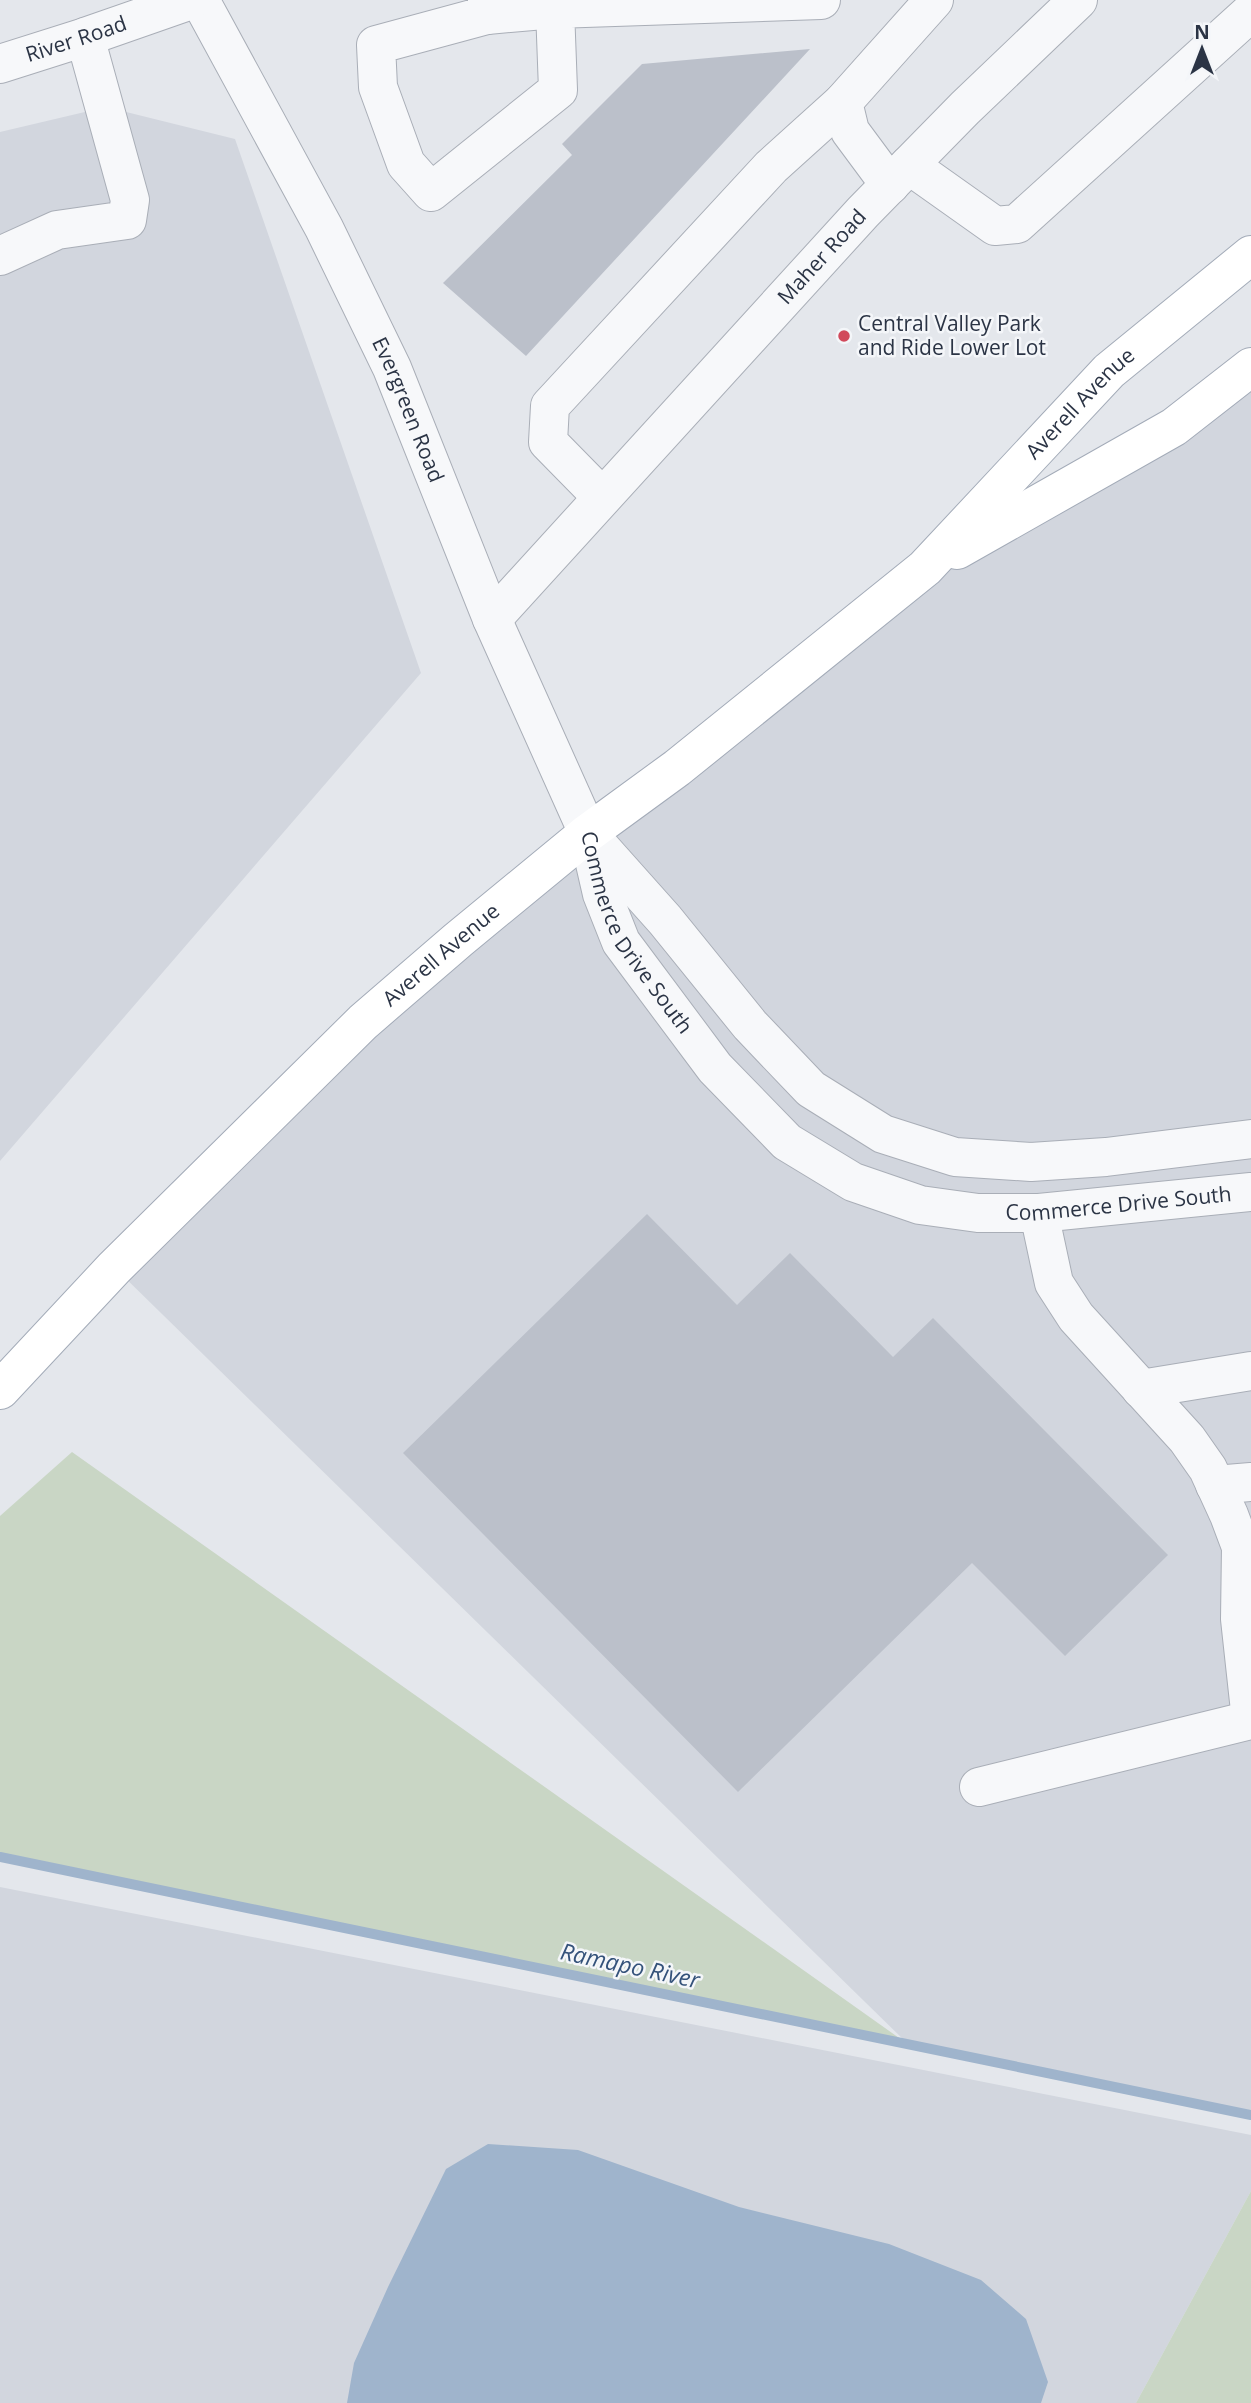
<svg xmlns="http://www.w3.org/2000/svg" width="1251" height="2403" font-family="'Open Sans',sans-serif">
<rect width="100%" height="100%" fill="#e4e7ec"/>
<!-- built -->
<path fill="#d2d6de" d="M106,107l129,32 186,534 -421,488v-1029z
M1251,367v1752l-342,-74 -794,-777 99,-100 711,-600z
M0,1887l1251,248v56l-115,212h-1136z"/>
<!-- green -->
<path fill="#c9d6c5" d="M72,1452l837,593 -909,-188v-341z
M1251,2191v212h-115z"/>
<!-- water -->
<path fill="#9fb4cc" d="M488,2144l90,6 161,57 150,37 92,36 45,39 22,63 -7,21h-694l7,-40 34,-76 58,-118z"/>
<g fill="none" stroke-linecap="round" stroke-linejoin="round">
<!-- stream -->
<path stroke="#9fb4cc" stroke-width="10" d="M0,1857l1251,258"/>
</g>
<!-- building -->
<path fill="#bbc0ca" d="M810,49l-284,307 -83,-73 129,-128 -10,-11 80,-80z
M647,1214l90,91 53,-52 103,104 40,-39 235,237 -103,101 -93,-93 -234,229 -335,-339z"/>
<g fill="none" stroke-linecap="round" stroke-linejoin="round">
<defs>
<g id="minor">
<path id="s1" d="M200,0l124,228 68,140 100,251 96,214 14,61 19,48 94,126 72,74 66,40 67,23 58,8h61l212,-21"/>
<path d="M487,0v15l-111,30 2,42 28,77 25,28 127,-102 -3,-81 266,-9"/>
<path d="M487,15l68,-6"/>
<path id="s2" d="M0,64l85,-27 106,-37"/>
<path d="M909,165l86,61 22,-2 234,-212"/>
<path d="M890,185l-40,-54 -7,-29 91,-102"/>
<path d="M0,256l57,-26 70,-10 3,-20 -45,-163"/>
<path d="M602,497l-54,-55 2,-36 221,-239 72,-65"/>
<path id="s3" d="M492,619l371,-407 102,-104 113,-108"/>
<path d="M591,837l74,83 85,105 61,64 72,45 72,23 76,5 75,-5 145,-18"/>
<path d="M1039,1213l15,70 22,34 111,122 21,30 21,46 12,32 -1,72 11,101"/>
<path d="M1141,1389l110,-18"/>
<path d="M1215,1485l36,-3"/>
<path d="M979,1787l272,-67"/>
</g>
<g id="major">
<path d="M957,550l217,-123 77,-60"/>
<path id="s4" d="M0,1390l114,-122 249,-246 95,-82 130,-107 89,-65 248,-200 184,-197 142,-116"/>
</g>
</defs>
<!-- minor casing -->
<use href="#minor" stroke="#a9aeb7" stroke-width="40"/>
<!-- major casing -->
<use href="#major" stroke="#a3abb8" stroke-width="40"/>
<!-- minor -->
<use href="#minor" stroke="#f7f8fa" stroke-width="38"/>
<!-- major -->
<use href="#major" stroke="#fff" stroke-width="38"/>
</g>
<!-- markers -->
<circle fill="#d1495b" stroke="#f4f6f9" stroke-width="2.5" cx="844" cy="336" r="7"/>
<g text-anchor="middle" stroke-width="5" stroke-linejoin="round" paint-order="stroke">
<!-- street labels -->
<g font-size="21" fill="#2b3445" stroke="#f4f6f9">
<text dy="7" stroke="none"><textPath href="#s2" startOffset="80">River Road</textPath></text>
<text dy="7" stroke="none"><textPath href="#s3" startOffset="490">Maher Road</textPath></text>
<text dy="7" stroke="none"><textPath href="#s4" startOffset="1466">Averell Avenue</textPath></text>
<text dy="7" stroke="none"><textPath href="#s1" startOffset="460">Evergreen Road</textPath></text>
<text dy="7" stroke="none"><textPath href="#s1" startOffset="1032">Commerce Drive South</textPath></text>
<text dy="7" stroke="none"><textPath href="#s4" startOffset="620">Averell Avenue</textPath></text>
<text dy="7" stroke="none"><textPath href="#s1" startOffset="1642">Commerce Drive South</textPath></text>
</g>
<!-- poi labels -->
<g font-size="21" fill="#2b3445" stroke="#f4f6f9" text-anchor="start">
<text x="858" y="331">Central Valley Park<tspan x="858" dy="24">and Ride Lower Lot</tspan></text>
</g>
<!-- water labels -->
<g font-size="23" font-style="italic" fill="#34527a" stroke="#f4f6f9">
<text transform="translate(630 1966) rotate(12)" y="8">Ramapo River</text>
</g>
</g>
<!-- north arrow -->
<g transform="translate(1202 49)" stroke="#f4f6f9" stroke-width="5" paint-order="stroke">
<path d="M0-5L12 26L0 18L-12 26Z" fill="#2b3445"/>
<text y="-10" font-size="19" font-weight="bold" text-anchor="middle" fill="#2b3445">N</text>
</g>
</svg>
